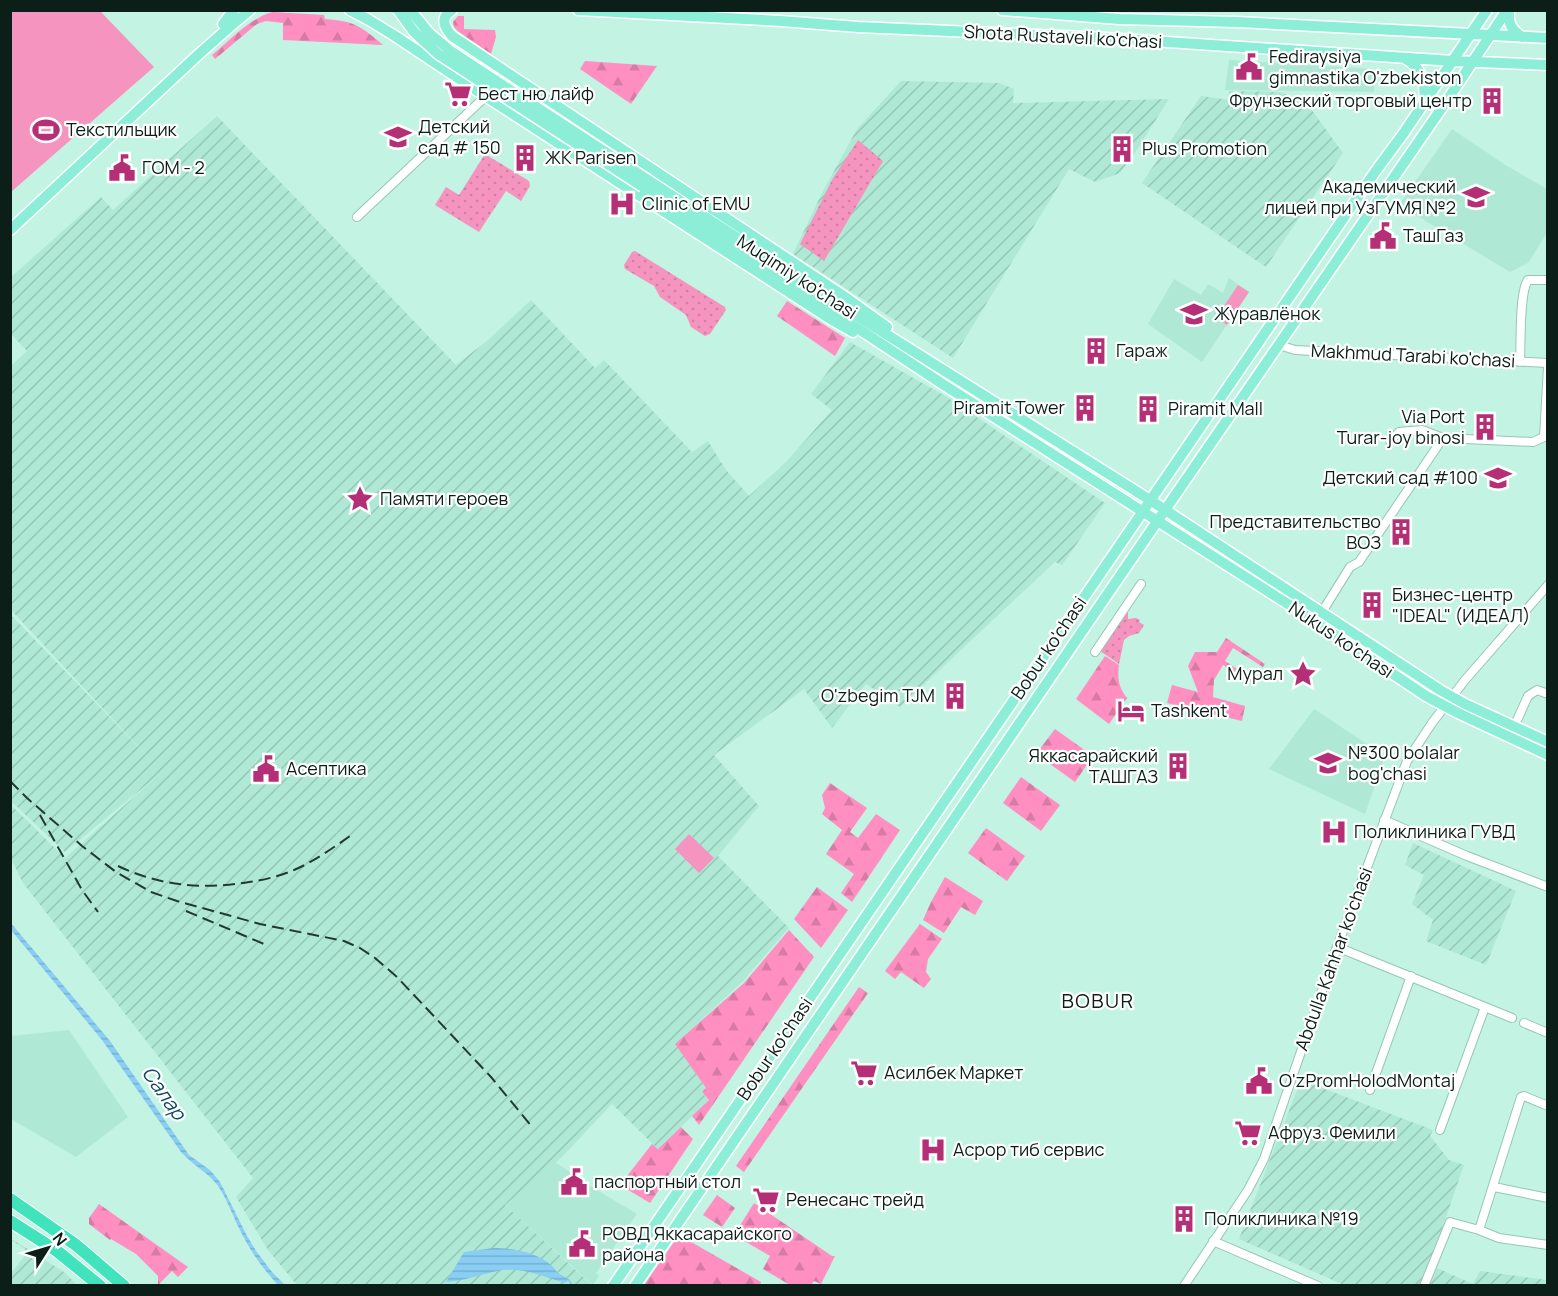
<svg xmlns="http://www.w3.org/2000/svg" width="1558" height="1296" font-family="Manrope,sans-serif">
<defs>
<pattern id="industrial-furrows" width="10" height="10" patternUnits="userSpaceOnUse" patternTransform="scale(1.5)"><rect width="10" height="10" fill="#afe9d6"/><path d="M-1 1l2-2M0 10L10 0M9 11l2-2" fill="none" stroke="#95c7b7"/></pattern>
<pattern id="grass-dots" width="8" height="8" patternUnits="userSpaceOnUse" patternTransform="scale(1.5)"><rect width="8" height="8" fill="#f594be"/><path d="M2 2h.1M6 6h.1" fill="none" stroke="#d17fa3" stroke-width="1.8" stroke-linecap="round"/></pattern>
<pattern id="forest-firs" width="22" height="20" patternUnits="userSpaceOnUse" patternTransform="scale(1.5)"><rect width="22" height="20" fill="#fe8fc0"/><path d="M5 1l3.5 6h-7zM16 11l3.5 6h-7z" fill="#d87ba4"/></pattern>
<pattern id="water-rules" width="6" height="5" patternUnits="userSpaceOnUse" patternTransform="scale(1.5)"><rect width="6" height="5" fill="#8acef4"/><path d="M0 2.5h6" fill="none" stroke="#76b0d0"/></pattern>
</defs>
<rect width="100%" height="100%" fill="#c2f3e3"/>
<!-- built -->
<path fill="#afe9d6" d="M1229,60l145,9v23l-149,-2z
M1452,129l55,37 40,23v44l-19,30 -18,9 -111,-67z
M1229,278l20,14 -47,70 -54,-38 26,-45 27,16 7,-11 15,9z
M1314,709l71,47 -20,58 -96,-45z
M69,1030l59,87 -52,40 -65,-38v-83z
M554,1161l33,23 50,30 -41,59 3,3 -6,9 -88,-80z"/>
<!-- industrial -->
<path fill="url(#industrial-furrows)" d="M901,81l98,2 15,6 -1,14 156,-4 -33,52 -16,22 -25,9 -26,-13 -116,189 -160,-104 29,-61 35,-64z
M1229,91l51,1 26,10 37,51 -77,114 -124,-84 59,-87 28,4z
M217,116l239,249 32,-25 43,-40 64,68 9,-8 88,92 16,-11 18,29 23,26 37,-34 46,-52 -21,-16 39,-52 97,55 158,106 -43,62 -7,-3 -155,145 -34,-23 -34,44 -28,-39 -90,66 45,51 -41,50 71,72 -46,53 -67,63 30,44 -4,5 7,7 -51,49 -46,-45 -51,54 -56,47 87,80h-295l-29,-35 -32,-53 17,-19 -230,-295 -12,-24v-48l2,-4 52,51 97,-86 -97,80 -52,-49 -2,3v-191l140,145 -140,-150v-244l16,-15 -16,-17 -1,-56 91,-81 12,13z
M1413,843l103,48 -30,74 -60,-24 7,-21 -21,-16 12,-29 -19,-10z
M1301,1080l132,50 -3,6 19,24 15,5 -35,101 -8,19h-77l-105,-46z
M10,1238l54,34 13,13h-6l-3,-1 -1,2 -56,-1v-12l13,-16 2,-7 -15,-10z
M1437,1268l36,16 7,-13 67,9v5h-117z"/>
<!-- grass -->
<path fill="url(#grass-dots)" d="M858,140l25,21 -59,100 -24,-17 33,-66z
M485,154l44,27 1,5 -9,15 -15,-10 -27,41 -44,-27 11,-18 13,8z
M635,251l90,56 1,3 -16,24 -5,2 -14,-9 -5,-12 -26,-18 -6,-11 -29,-17 -1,-4 8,-13z
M1126,611l2,2v6l8,-1 4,2 -1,2 5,3 -5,8 -10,3 -5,4 -5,24 -19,-13z"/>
<!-- forest -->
<path fill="url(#forest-firs)" d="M273,12l51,3 1,4c29,2 36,7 58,26l-100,-5v-17l-17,-2 -9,3 -42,35 -3,-4c17,-14 39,-38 61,-43z
M458,16h6v13l31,1 1,7 -5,17 -32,-22 -5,-5 -1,-5z
M585,61l72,5 -26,38 -51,-35z
M787,301l58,37 -10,18 -58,-40z
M1226,638l39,26 -2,3 -30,-19 -8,13 27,18 -2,3 -27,-17 -9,15 -1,17 32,9 -3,15 -75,-18 5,-18 26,7 -10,-26 7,-14h22z
M1105,656l14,9c-2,13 0,23 8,33l-18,26 -33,-25z
M1055,729l38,27 -18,26 -39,-28z
M1021,777l39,28 -19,26 -38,-28z
M830,783l37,25 -17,24 8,6 18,-24 24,16 -48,72 -11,-9 13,-19 -28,-20 16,-24 -20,-16 3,-6 -3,-13z
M986,828l39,28 -18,25 -39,-28z
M945,877l38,24 -8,14 -14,-8 -17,26 -21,-13 8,-18z
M817,887l31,23 -27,38 -27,-29z
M920,924l22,15 -14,20 -2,13 5,7 -7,9 -23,-16 -6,7 -10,-8z
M789,930l25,27 -115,168 -7,-9 17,-16 -7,-8 4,-4 -31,-44 69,-61z
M859,987l9,6 -124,179 -8,-6z
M681,1127l12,12 -43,64 -30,-18 32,-41 6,5z
M717,1195l18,13 -13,19 -19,-12z
M754,1203l78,53h3l-14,28 -7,-3 -3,4h-21l-27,-16 7,-13 -36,-21z
M99,1204l89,63 -10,10 -6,-6 -14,14v-9l-22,-22 -25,-15 -1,1 -21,-16v-6z
M679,1235l82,47 -1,3h-116z"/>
<!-- pitch -->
<path fill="#f594be" d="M11,10l89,1 54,56 -143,125z
M1238,285l11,7 -22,33 -11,-7z
M689,834l25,24 -15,15 -24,-24z"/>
<!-- water -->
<path fill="url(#water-rules)" d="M10,922l100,119 79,114 21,15 10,12 26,52 10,17 16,21 13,13h-7c-16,-17 -29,-36 -39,-57 -7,-14 -12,-29 -21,-42 -10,-14 -26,-21 -37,-34l-79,-112 -91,-110z
M493,1248c19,0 43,4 58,17 2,1 5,6 6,7 5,4 8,4 12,8l-4,3c-20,-6 -40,-15 -62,-13 -18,3 -38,11 -57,12l18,-30z"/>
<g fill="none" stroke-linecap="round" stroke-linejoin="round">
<!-- stream -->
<path stroke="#8acef4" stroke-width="2" d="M569,1280l3,6"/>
<defs>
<path id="minor" d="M357,217l128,-120
M1279,345l16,5 253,13
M1520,362c1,-18 -1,-70 8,-82h20
M1390,441l9,-9 23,-2 21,8 90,4 11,-5 4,-70
M1322,612l28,-45 9,-5 84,-124
M1095,652l46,-68
M1514,727l14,-31 9,-6 11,4
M1384,820l83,36 81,31
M1337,947l175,71
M1524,1023l24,10
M1370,1090l41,-114
M1440,1130l45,-123
M1494,1187l54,11
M1479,1230l42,-133 3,-1 24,10
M1213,1241l105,45
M1184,1286l64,-96 16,-31 73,-212 70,-186 25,-38 33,-43 83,-95
M1424,1286l26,-64 29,8 20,8 49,7"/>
<path id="major" d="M350,10l19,10 26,16 87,58 350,226 21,12
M452,10c-13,8 -7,18 0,26l396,263 39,28
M578,10l203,11 77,6 249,11 346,23 95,4
M1002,10l117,9 118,3 311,16
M1509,10c-1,14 2,19 13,27
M223,24l11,-14
M1404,58c18,9 22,25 20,44
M648,180l222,144 280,176 290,190 25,14 83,38
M643,187l301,198 358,228 124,83 32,17 90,42
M10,230l189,-176 34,-30 17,-14
M613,1286l762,-1114 28,-38 84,-124
M635,1286l530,-776 285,-414 57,-86"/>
<path id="highway" d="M10,1199l66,46 48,41
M10,1221l47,30 43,35"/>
</defs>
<!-- minor casing -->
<use href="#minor" stroke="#96c6b6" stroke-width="10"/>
<!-- major casing -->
<use href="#major" stroke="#fff" stroke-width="13"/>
<!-- highway casing -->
<use href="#highway" stroke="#fff" stroke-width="14"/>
<!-- minor -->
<use href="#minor" stroke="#fff" stroke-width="8"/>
<!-- major -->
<use href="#major" stroke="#8deed7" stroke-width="10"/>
<!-- highway -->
<use href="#highway" stroke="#41e3bd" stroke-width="12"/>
<!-- rail -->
<path stroke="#223932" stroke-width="2" stroke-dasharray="12 6" stroke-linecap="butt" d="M10,781l17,17 55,48 34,26 35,20 26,9 83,23 84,17 16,7 15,10 22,19 94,100 42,51
M40,815l42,75 16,22
M118,866c42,20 86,24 131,16 15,-2 31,-6 45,-12 21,-9 40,-23 59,-36
M186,911l78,33"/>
<defs>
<path id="major-bridge" d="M398,10l16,22 24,22 205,133
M410,10l19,23 23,19 196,128"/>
</defs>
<!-- major-bridge casing -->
<use href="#major-bridge" stroke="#fff" stroke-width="13" stroke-linecap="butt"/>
<!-- major-bridge -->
<use href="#major-bridge" stroke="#8deed7" stroke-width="10"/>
</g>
<!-- icons -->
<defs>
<symbol id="civic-bare" viewBox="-9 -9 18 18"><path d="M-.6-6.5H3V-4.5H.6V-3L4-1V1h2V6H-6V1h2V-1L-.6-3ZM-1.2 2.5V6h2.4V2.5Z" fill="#b42f75" stroke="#fff" stroke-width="2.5" paint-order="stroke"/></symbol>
<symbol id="supermarket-bare" viewBox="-9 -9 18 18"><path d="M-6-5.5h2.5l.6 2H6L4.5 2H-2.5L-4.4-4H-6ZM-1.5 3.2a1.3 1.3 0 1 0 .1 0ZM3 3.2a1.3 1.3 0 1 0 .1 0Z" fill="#b42f75" stroke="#fff" stroke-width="2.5" paint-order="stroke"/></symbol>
<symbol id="building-bare" viewBox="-9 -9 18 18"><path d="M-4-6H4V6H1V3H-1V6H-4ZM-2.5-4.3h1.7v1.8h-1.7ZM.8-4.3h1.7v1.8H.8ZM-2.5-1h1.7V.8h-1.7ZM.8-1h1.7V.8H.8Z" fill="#b42f75" stroke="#fff" stroke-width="2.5" paint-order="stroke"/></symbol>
<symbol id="stadium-bare" viewBox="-9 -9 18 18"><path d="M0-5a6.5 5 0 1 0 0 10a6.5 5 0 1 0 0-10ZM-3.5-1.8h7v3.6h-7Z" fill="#b42f75" stroke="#fff" stroke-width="2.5" paint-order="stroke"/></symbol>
<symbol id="school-bare" viewBox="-9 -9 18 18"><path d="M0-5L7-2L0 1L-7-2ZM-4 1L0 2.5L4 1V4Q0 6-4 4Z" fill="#b42f75" stroke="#fff" stroke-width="2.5" paint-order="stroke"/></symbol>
<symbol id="university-bare" viewBox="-9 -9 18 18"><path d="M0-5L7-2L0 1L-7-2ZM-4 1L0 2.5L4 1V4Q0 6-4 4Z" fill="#b42f75" stroke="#fff" stroke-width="2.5" paint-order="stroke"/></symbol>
<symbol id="hospital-bare" viewBox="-9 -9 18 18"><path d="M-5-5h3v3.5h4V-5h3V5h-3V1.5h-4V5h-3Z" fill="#b42f75" stroke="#fff" stroke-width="2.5" paint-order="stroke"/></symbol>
<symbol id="sight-bare" viewBox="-9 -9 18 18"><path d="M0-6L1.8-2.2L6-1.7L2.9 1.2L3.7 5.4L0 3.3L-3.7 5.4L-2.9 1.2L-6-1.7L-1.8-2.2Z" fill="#b42f75" stroke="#fff" stroke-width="2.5" paint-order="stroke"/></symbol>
<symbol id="hotel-bare" viewBox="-9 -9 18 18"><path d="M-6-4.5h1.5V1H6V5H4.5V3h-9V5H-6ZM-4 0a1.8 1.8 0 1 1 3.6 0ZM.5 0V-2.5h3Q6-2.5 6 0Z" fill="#b42f75" stroke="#fff" stroke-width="2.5" paint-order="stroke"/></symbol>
</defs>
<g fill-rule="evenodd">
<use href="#civic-bare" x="1230" y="48" width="38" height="38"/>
<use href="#supermarket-bare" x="439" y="75" width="38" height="38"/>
<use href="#building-bare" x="1473" y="82" width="38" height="38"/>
<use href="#stadium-bare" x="27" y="111" width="38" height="38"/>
<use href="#school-bare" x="379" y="118" width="38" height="38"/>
<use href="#building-bare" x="1103" y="130" width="38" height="38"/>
<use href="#building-bare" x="506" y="139" width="38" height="38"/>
<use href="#civic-bare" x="103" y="149" width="38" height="38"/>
<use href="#university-bare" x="1457" y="178" width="38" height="38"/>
<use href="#hospital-bare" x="603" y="185" width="38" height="38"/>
<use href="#civic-bare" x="1364" y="217" width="38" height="38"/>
<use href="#school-bare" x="1175" y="295" width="38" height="38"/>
<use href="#building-bare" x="1077" y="332" width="38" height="38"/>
<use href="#building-bare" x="1066" y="389" width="38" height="38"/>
<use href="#building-bare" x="1129" y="390" width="38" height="38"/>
<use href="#building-bare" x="1466" y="408" width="38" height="38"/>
<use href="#school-bare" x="1479" y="459" width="38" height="38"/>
<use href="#sight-bare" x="341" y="480" width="38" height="38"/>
<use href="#building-bare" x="1382" y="513" width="38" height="38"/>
<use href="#building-bare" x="1353" y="586" width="38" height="38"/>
<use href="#sight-bare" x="1284" y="655" width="38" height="38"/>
<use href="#building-bare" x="936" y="677" width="38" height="38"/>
<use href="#hotel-bare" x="1112" y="692" width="38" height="38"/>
<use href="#school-bare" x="1309" y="744" width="38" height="38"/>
<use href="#building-bare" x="1159" y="747" width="38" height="38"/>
<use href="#civic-bare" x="247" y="750" width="38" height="38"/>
<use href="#hospital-bare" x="1315" y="813" width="38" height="38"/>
<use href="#supermarket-bare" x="845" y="1054" width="38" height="38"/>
<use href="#civic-bare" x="1240" y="1062" width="38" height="38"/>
<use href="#supermarket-bare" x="1229" y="1114" width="38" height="38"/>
<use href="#hospital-bare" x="914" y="1131" width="38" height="38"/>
<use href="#civic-bare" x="555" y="1163" width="38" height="38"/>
<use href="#supermarket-bare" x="747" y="1181" width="38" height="38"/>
<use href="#building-bare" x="1165" y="1200" width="38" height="38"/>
<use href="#civic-bare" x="563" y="1225" width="38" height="38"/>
</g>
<g text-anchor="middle" stroke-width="4.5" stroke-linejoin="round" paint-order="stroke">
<!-- street labels -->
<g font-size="18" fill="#0b1e18" stroke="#fff">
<text transform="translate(1063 37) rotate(3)" y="6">Shota Rustaveli ko'chasi</text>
<text transform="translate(797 277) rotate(33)" y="6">Muqimiy ko'chasi</text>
<text transform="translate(1413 356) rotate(3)" y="6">Makhmud Tarabi ko'chasi</text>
<text transform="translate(1341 640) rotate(34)" y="6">Nukus ko'chasi</text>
<text transform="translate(1049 648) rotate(-56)" y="6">Bobur ko'chasi</text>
<text transform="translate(1334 959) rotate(-70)" y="6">Abdulla Kahhar ko'chasi</text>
<text transform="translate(775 1049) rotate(-56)" y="6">Bobur ko'chasi</text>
</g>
<!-- poi labels -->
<g font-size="18" fill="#0b1e18" stroke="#fff" text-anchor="start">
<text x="1269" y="63">Fediraysiya<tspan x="1269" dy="21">gimnastika O'zbekiston</tspan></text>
<text x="478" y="100">Бест ню лайф</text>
<text x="1472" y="107" text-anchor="end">Фрунзеский торговый центр</text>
<text x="418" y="133">Детский<tspan x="418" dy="21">сад # 150</tspan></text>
<text x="66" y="136">Текстильщик</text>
<text x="1142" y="155">Plus Promotion</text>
<text x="545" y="164">ЖК Parisen</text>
<text x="142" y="174">ГОМ - 2</text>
<text x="1456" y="193" text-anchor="end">Академический<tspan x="1456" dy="21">лицей при УзГУМЯ №2</tspan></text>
<text x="642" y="210">Clinic of EMU</text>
<text x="1403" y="242">ТашГаз</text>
<text x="1214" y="320">Журавлёнок</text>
<text x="1116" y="357">Гараж</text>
<text x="1065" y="414" text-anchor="end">Piramit Tower</text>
<text x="1168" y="415">Piramit Mall</text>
<text x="1465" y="423" text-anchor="end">Via Port<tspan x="1465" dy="21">Turar-joy binosi</tspan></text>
<text x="1478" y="484" text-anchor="end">Детский сад #100</text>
<text x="380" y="505">Памяти героев</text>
<text x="1381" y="528" text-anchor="end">Представительство<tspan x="1381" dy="21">ВОЗ</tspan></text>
<text x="1392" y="601">Бизнес-центр<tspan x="1392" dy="21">"IDEAL" (ИДЕАЛ)</tspan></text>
<text x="1283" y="680" text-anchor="end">Мурал</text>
<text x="935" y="702" text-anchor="end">O'zbegim TJM</text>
<text x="1151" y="717">Tashkent</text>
<text x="1348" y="759">№300 bolalar<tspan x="1348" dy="21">bog'chasi</tspan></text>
<text x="1158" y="762" text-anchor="end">Яккасарайский<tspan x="1158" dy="21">ТАШГАЗ</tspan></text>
<text x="286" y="775">Асептика</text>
<text x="1354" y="838">Поликлиника ГУВД</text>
<text x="884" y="1079">Асилбек Маркет</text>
<text x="1279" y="1087">O'zPromHolodMontaj</text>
<text x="1268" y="1139">Афруз. Фемили</text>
<text x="953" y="1156">Асрор тиб сервис</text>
<text x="594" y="1188">паспортный стол</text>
<text x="786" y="1206">Ренесанс трейд</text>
<text x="1204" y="1225">Поликлиника №19</text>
<text x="602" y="1240">РОВД Яккасарайского<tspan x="602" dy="21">района</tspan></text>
</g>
<!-- neighbourhood labels -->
<g font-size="20" letter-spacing="1.5" fill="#0b1e18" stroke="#fff">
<text x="1098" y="1008">BOBUR</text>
</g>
<!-- water labels -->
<g font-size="20" font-style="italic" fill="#104861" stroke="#fff">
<text transform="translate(164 1093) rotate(55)" y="7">Салар</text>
</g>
</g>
<!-- border -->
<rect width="1558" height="1296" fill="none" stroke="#0b1e18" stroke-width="24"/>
<!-- north arrow -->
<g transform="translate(48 1248) rotate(53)" stroke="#ffffff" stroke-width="4.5" paint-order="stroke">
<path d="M0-4.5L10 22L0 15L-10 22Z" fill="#0b1e18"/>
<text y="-9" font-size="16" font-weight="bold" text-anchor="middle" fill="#0b1e18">N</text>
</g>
</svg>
